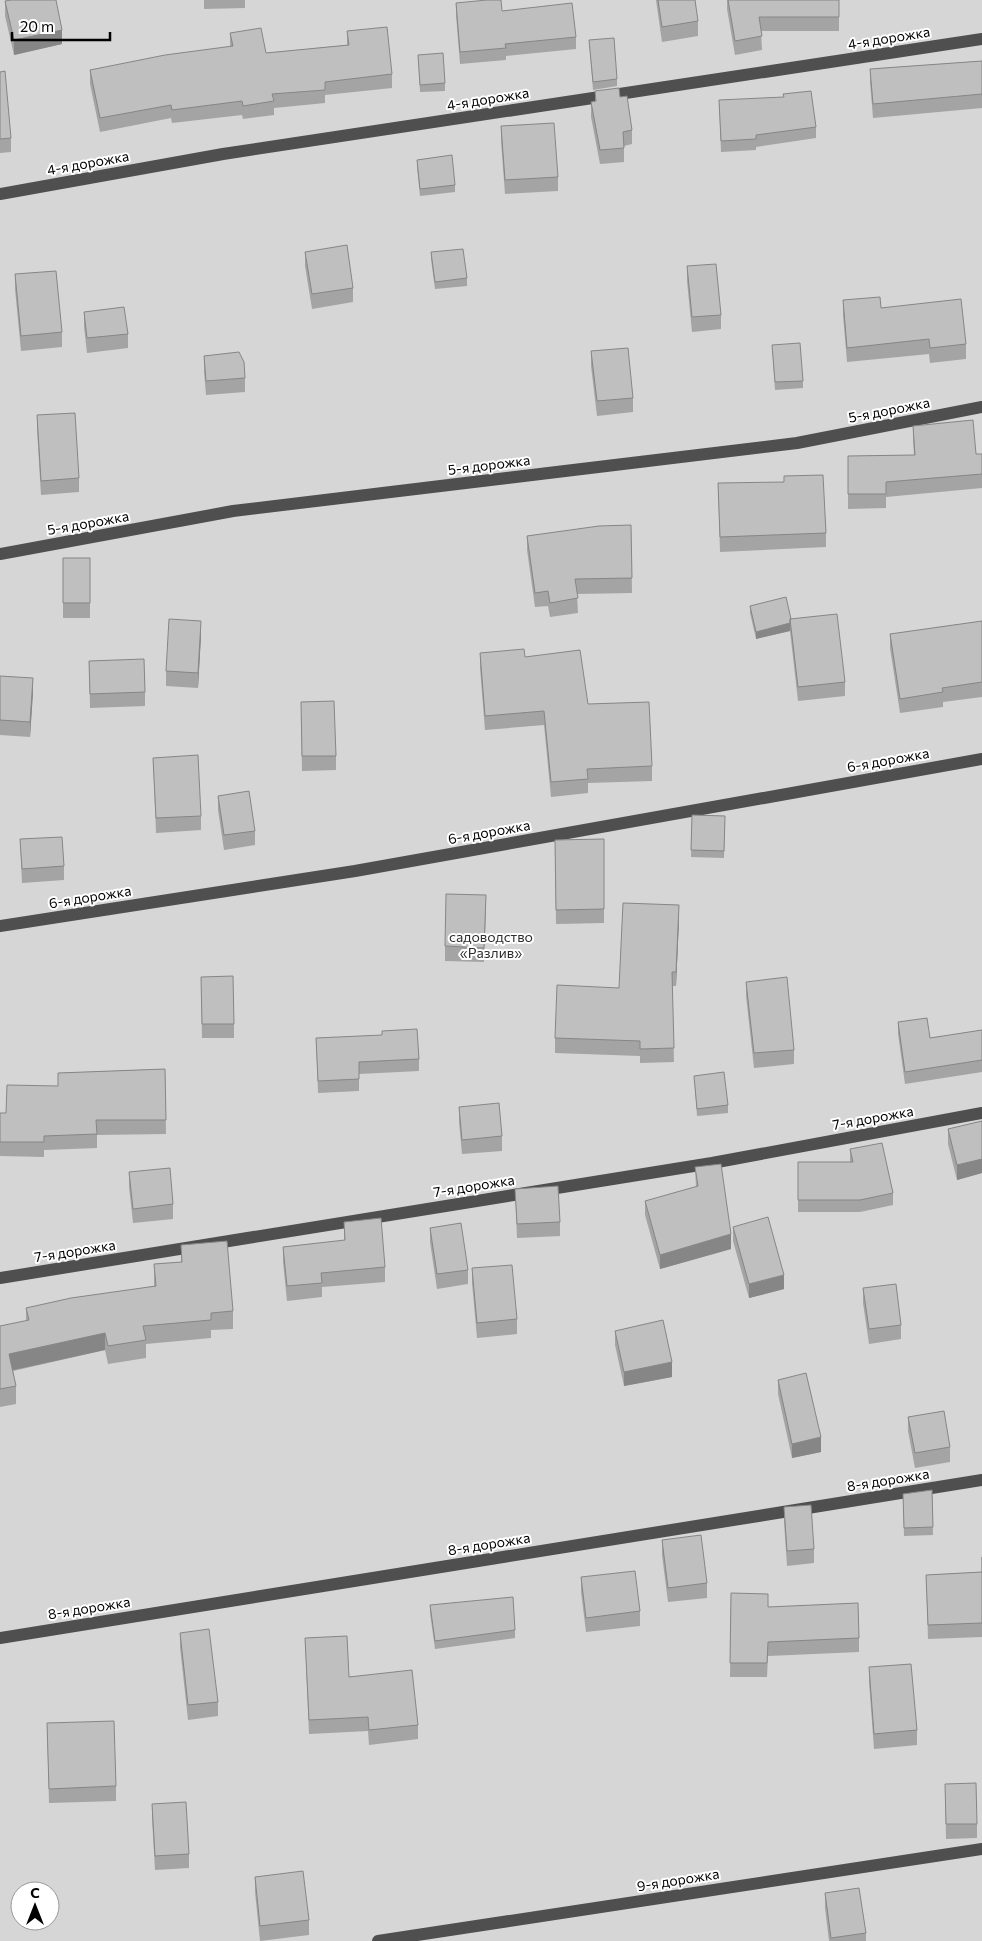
<svg xmlns="http://www.w3.org/2000/svg" width="982" height="1941" font-family="Commissioner,sans-serif">
<rect width="100%" height="100%" fill="#fff"/>
<!-- green -->
<path fill="#d6d6d6" fill-rule="evenodd" d="M0,0h982v1941h-982zM20,1891h30v30h-30z"/>
<g fill="none" stroke-linecap="round" stroke-linejoin="round">
<!-- minor -->
<path stroke="#4f4f4f" stroke-width="12" d="M0,194l223,-40 759,-115
M0,554l233,-43 564,-68 185,-36
M0,926l355,-55 627,-112
M0,1278l712,-115 270,-50
M0,1638l982,-158
M378,1941l604,-92"/>
</g>
<!-- wall -->
<path fill="#a4a4a4" d="M204,0h41v8l-41,1z
M656,0h39l3,21v15l-36,6z
M727,0h112v31h-78l1,19 -27,5 -8,-46z
M5,1l57,43 -48,11 -9,-39z
M456,3l46,8 74,26v12l-70,7v4l-46,4 -4,-49z
M347,31l45,43v14l-67,7v8l-51,5v7l-31,4 -1,-4 -70,8 -1,-5 -71,14 -10,-48v-14l140,-23v-14l36,20 81,-8z
M589,40l28,39v7l-24,4z
M418,55l27,28v8l-25,1z
M982,61v47l-109,10 -3,-36v-13z
M0,72l11,66v14l-11,1z
M595,91l25,6 12,33v14l-8,2v16l-24,2 -9,-47v-15h4z
M719,100l97,27v11l-60,9v3l-35,2z
M501,126l57,51v14l-53,3 -4,-53z
M417,160l38,25v7l-35,4 -3,-29z
M305,252l48,36v14l-41,7 -7,-43z
M431,252l36,26v8l-32,3 -4,-30z
M687,266l34,49v14l-29,3 -5,-51z
M15,274l47,58v15l-41,4 -6,-62z
M843,300l38,8 85,36v15l-36,4 -1,-9 -82,8 -4,-47z
M84,312l44,22v14l-41,5 -3,-26z
M772,345l31,36v7l-28,2z
M591,351l42,47v14l-36,4 -6,-50z
M204,356l41,22v14l-39,3 -2,-24z
M37,415l42,63v14l-38,3 -4,-66z
M913,426l63,28h6v34l-96,9v11l-38,1v-53l66,-1 -1,-15z
M718,483l108,50v14l-106,5z
M631,525l1,68 -55,1 1,19 -28,4 -2,-11 -13,1 -8,-57v-14z
M63,558h27v60h-27z
M750,606l41,13 54,63v14l-47,5 -8,-70 -34,8 -6,-26z
M982,621v76l-39,5v5l-43,6 -10,-65v-14z
M201,636l-3,52 -32,-2v-15z
M480,653l45,4 63,47 64,62v15l-64,2v10l-37,4 -7,-72 -59,5 -5,-62z
M89,661l56,31v14l-55,2z
M0,676l33,16 -3,45 -30,-2z
M301,716l35,40v14l-34,1z
M153,758l48,58v14l-45,3z
M218,796l37,35v14l-31,5 -6,-40z
M692,815l33,1 -1,42 -33,-1z
M20,839l44,27v14l-42,3z
M604,839v84l-48,1 -1,-84z
M486,910l-2,52 -39,-1v-15z
M679,920l-3,66h-4l2,76 -34,1v-7l-85,-3v-15l64,-50z
M746,982l48,68v14l-40,4 -8,-72z
M201,991l33,33v14h-32z
M898,1022l32,16 52,-8v42l-77,12 -7,-50z
M316,1038l103,21v12l-60,3v17l-41,2z
M165,1069l1,65 -69,1v13l-53,2v7l-44,-1v-43h6l52,-27v-13z
M694,1076l34,29v8l-31,3z
M459,1107l43,29v15l-40,3 -3,-32z
M982,1121v52l-25,7 -9,-36v-15z
M850,1149l43,44v12l-33,7h-62v-50h52z
M695,1167l36,82 -71,20 -15,-54v-14l51,-14z
M129,1172l44,32v15l-40,4 -4,-36z
M515,1189l45,33v14l-43,2z
M344,1222l41,45v15l-63,5v10l-35,4 -4,-39v-15l61,-6z
M733,1227l51,62 -35,9 -16,-57z
M430,1228l38,42v14l-31,5 -7,-47z
M181,1245l52,66v18l-22,1v8l-65,6v14l-38,6 -3,-14 -92,21 3,15v18l-16,3v-81l26,-5v-13l128,-22v-22l27,-2z
M472,1268l45,51v15l-40,4 -5,-55z
M863,1288l38,37v14l-32,5 -6,-41z
M615,1331l57,46 -48,9 -9,-41z
M778,1380l43,72 -29,6 -14,-64z
M908,1417l42,30v15l-35,6 -7,-37z
M932,1490l1,45 -29,1 -1,-42z
M784,1507l30,42v14l-27,3 -3,-44z
M662,1540l45,43v15l-39,4 -6,-47z
M981,1557h1v80l-54,2 -2,-64 55,-3z
M581,1577l59,34v15l-54,6 -5,-40z
M731,1593l37,14 91,31v14l-91,4 -1,21h-37z
M430,1605l85,25v8l-80,11 -5,-36z
M180,1633l38,69v14l-30,4 -8,-73z
M305,1638l44,39 69,48v14l-49,6 -1,-14 -59,3z
M869,1667l48,63v15l-43,4 -5,-67z
M47,1723l69,63v15l-67,2z
M945,1784l32,40v14l-31,1z
M152,1804l37,50v14l-34,2 -3,-52z
M255,1877l54,43v15l-49,6 -5,-49z
M825,1893l41,40v8h-37l-4,-33z"/>
<!-- shaded-wall -->
<path fill="#868686" d="M62,30v14l-48,11v-15z
M201,621v15l-3,52v-15z
M790,623v8l-34,8v-7z
M33,678v14l-3,45v-15z
M679,905v15l-3,66v-14z
M982,1159v14l-25,7v-15z
M731,1234v15l-71,20v-14z
M784,1275v14l-35,9v-14z
M105,1333v17l-96,21v-17z
M672,1362v15l-48,9v-14z
M821,1437v15l-29,6v-14z"/>
<!-- building -->
<path fill="#bfbfbf" stroke="#868686" d="M11,0h45l6,30 -48,10 -9,-39z
M487,0h14l1,11 70,-8 4,34 -71,7 1,4 -46,4 -4,-49z
M658,0h37l3,21 -36,6z
M728,0h111v17h-80l3,19 -27,5z
M387,27l5,47 -67,8v8l-53,4 2,7 -31,5 -1,-5 -70,9 -1,-5 -71,13 -10,-48 75,-15 68,-9 -3,-13 31,-5 5,25 83,-8 -2,-14z
M614,38l3,41 -24,3 -4,-42z
M443,53l2,30 -25,2 -2,-30z
M982,61v33l-109,10 -3,-35z
M5,71l6,67 -11,1v-67z
M619,88l1,9 7,-1 5,34 -9,2 1,16 -24,2 -9,-48 5,-1 -1,-10z
M811,91l5,36 -60,8v4l-35,2 -2,-41 65,-3 -1,-3z
M554,123l4,54 -53,3 -4,-54z
M452,155l3,30 -35,4 -3,-29z
M347,245l6,43 -41,6 -7,-42z
M463,249l4,29 -32,4 -4,-30z
M716,264l5,51 -29,2 -5,-51z
M56,271l6,61 -41,4 -6,-62z
M880,297l1,11 80,-9 5,45 -36,4 -1,-9 -82,9 -4,-48z
M124,307l4,27 -41,4 -3,-26z
M800,343l3,38 -28,1 -3,-37z
M628,348l5,50 -36,3 -6,-50z
M239,352l5,10 1,16 -39,3 -2,-25z
M75,413l4,65 -38,3 -4,-66z
M973,420l3,34h6v20l-96,8v12h-38v-38l67,-1 -2,-29z
M823,475l3,58 -106,4 -2,-54 66,-1v-6z
M631,525l1,53 -57,1 3,19 -28,5 -2,-12 -13,2 -8,-57 72,-10z
M63,558h27v45h-27z
M786,597l5,22h-1v4l-34,9 -6,-26z
M837,614l8,68 -47,5 -8,-68z
M169,619l32,2 -3,52 -32,-2z
M982,621v61l-40,6 1,4 -43,7 -10,-65z
M524,649l1,8 55,-7 8,54 61,-2 3,64 -65,3 1,10 -37,3 -7,-71 -59,5 -5,-63z
M144,659l1,33 -55,2 -1,-33z
M0,676l33,2 -3,44 -30,-2z
M334,701l2,55h-34l-1,-54z
M198,755l3,61 -45,2 -3,-60z
M249,791l6,40 -31,4 -6,-39z
M692,815l33,1 -1,35 -33,-1z
M62,837l2,29 -42,3 -2,-30z
M604,839v70l-48,1 -1,-70z
M446,894l40,1 -2,53 -39,-2z
M623,903l56,2 -3,67h-4l2,76 -34,1v-8l-85,-3 2,-53 62,3z
M233,976l1,48h-32l-1,-47z
M787,977l7,73 -40,3 -8,-71z
M927,1018l3,20 52,-8v30l-77,12 -7,-50z
M417,1029l2,30 -60,3v17l-41,2 -2,-43 66,-3v-4z
M165,1069l1,51h-70l1,14 -53,2v6h-44v-29h6l1,-28 51,1v-13z
M724,1072l4,33 -31,4 -3,-33z
M499,1103l3,33 -40,4 -3,-33z
M982,1121v38l-25,6 -9,-36z
M882,1143l11,50 -33,7h-62v-38h55l-3,-13z
M721,1164l10,70 -71,21 -15,-54 53,-15 -3,-19z
M170,1168l3,36 -40,5 -4,-37z
M558,1186l2,36 -43,2 -2,-35z
M768,1217l16,58 -35,9 -16,-57z
M381,1218l4,49 -64,6 1,10 -35,3 -4,-39 62,-7 -1,-18z
M461,1223l7,47 -31,4 -7,-46z
M227,1241l6,70 -22,2v7l-68,6 3,14 -38,6 -3,-13 -96,21 7,32 -16,3v-63l29,-6 -3,-12 45,-10 85,-12 -2,-22 28,-2 -1,-17z
M512,1265l5,54 -40,4 -5,-55z
M896,1284l5,41 -32,4 -6,-41z
M663,1320l9,42 -48,10 -9,-41z
M806,1373l15,64 -29,7 -14,-64z
M944,1411l6,36 -35,6 -7,-36z
M932,1490l1,37 -29,1 -1,-34z
M811,1505l3,44 -27,2 -3,-44z
M701,1535l6,48 -39,5 -6,-48z
M635,1571l5,40 -54,7 -5,-41z
M982,1572v51l-54,2 -2,-50z
M731,1593l37,1v13l90,-4 1,35 -91,4 -1,21h-37z
M513,1597l2,33 -80,11 -5,-36z
M209,1629l9,73 -30,3 -8,-72z
M347,1636l2,41 63,-7 6,55 -49,5 -1,-13 -59,3 -4,-82z
M911,1664l6,66 -43,4 -5,-67z
M114,1721l2,65 -67,3 -2,-66z
M976,1783l1,41h-31l-1,-40z
M186,1802l3,52 -34,2 -3,-52z
M303,1871l6,49 -49,6 -5,-49z
M859,1888l7,45 -35,5 -6,-45z"/>
<g text-anchor="middle" stroke-width="4" stroke-linejoin="round" paint-order="stroke">
<!-- street labels -->
<g font-size="14" fill="#000" stroke="#fff">
<text transform="translate(889 38) rotate(-9)" y="5">4-я дорожка</text>
<text transform="translate(488 99) rotate(-9)" y="5">4-я дорожка</text>
<text transform="translate(88 163) rotate(-10)" y="5">4-я дорожка</text>
<text transform="translate(889 410) rotate(-11)" y="5">5-я дорожка</text>
<text transform="translate(489 465) rotate(-7)" y="5">5-я дорожка</text>
<text transform="translate(88 523) rotate(-10)" y="5">5-я дорожка</text>
<text transform="translate(888 760) rotate(-10)" y="5">6-я дорожка</text>
<text transform="translate(489 832) rotate(-10)" y="5">6-я дорожка</text>
<text transform="translate(90 897) rotate(-9)" y="5">6-я дорожка</text>
<text transform="translate(873 1118) rotate(-10)" y="5">7-я дорожка</text>
<text transform="translate(474 1186) rotate(-9)" y="5">7-я дорожка</text>
<text transform="translate(75 1251) rotate(-9)" y="5">7-я дорожка</text>
<text transform="translate(888 1480) rotate(-9)" y="5">8-я дорожка</text>
<text transform="translate(489 1544) rotate(-9)" y="5">8-я дорожка</text>
<text transform="translate(89 1608) rotate(-9)" y="5">8-я дорожка</text>
<text transform="translate(678 1880) rotate(-9)" y="5">9-я дорожка</text>
</g>
<!-- park labels -->
<g font-size="14" fill="#2d2d2d" stroke="#fff">
<text x="491" y="942">садоводство<tspan x="491" dy="16">«Разлив»</tspan></text>
</g>
</g>
<!-- north arrow -->
<g transform="translate(35 1906)"><circle r="24" fill="#ffffff" stroke="#999999"/>
<path d="M0-4L9 19L0 12L-9 19Z" fill="#000000"/>
<text y="-8" font-size="14" font-weight="bold" text-anchor="middle" fill="#000000">С</text>
</g>
<!-- scale -->
<path d="M12 32v8h98v-8" fill="none" stroke="#000000" stroke-width="2.5"/>
<text x="20" y="32" font-size="15" fill="#000000" stroke="#ffffff" stroke-width="4" paint-order="stroke">20 m</text>
</svg>
